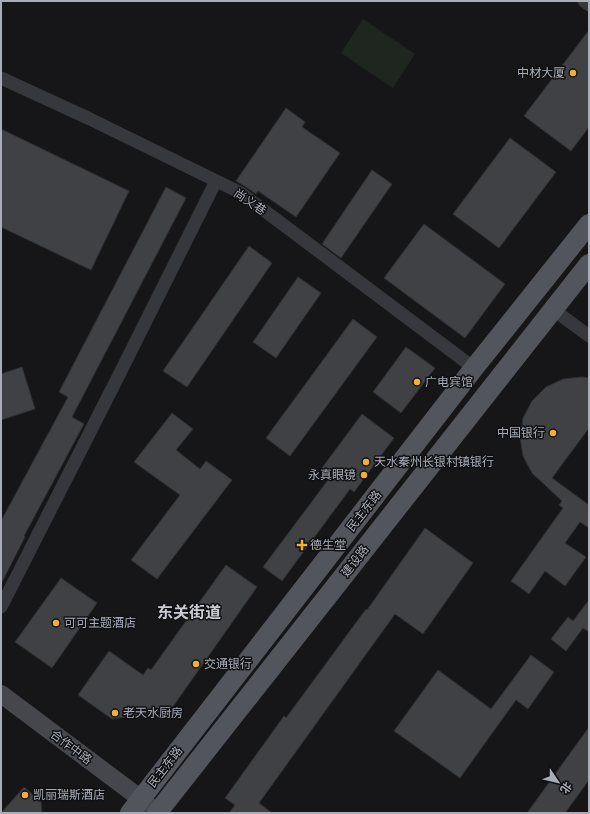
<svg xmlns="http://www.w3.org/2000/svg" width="590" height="814" font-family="'Archivo Narrow','Noto Sans SC',sans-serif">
<rect width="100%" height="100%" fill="#161618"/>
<!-- green -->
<path fill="#1e261f" d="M363,19l52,35 -22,34 -52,-35z"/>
<!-- building -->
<path fill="#404145" stroke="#303034" d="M589,30v97l-18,24 -47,-35z
M286,108l19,14 -3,5 38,26 -44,64 -38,-26 -2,3 -10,-7 -10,-6z
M1,129l128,62 -38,79 -90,-43z
M510,138l46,34 -57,76 -46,-34z
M372,170l20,14 -51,74 -19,-14z
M166,187l20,11 -114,219 12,7 -60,112 1,1 -24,47v-63l67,-124 -9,-5z
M424,224l81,60 -40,54 -81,-60z
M249,246l23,17 -85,124 -24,-16z
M298,277l23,16 -45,65 -23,-16z
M353,319l24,18 -87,119 -24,-18z
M406,347l29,21 -34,45 -28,-21z
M22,367l13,42 -34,11v-46z
M582,377l7,1v50l-37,50 37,27v23l-9,-6 -15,21 21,14 -21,29 -20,-15 -16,23 -18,-13 52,-73 -4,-3 3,-4 -30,-28 -9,-17 -3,-19 3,-19 9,-17 14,-14 17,-8z
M172,413l21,16 -17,21 24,19 6,-8 26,19 -75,99 -26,-19 49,-65 -46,-33z
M362,414l32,24 -40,54 -4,-3 -68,92 -19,-14 68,-91 -9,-8z
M425,528l48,35 -50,71 -28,-20 -136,189 13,10h-43l6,-8 -10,-7 59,-82 2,2 80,-109 1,1z
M226,565l31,22 -85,121 -21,5 -39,6 -34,-24 31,-44 34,24 5,-7 3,2z
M61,578l36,25 -45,65 -37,-26z
M589,600v32l-6,-4 -17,23 -15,-12 17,-22 5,4z
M531,655l23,17 -26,37 -12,-9 -56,78 -66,-47 44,-61 53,39z
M589,727v53l-24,33h-38z
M24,787l17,15 1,11h-41z"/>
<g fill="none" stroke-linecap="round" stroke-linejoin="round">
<!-- street -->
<path stroke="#37383d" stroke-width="13" d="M584,1l5,4
M1,78l89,41 151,74 233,175
M554,310l35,26
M1,607l117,-230 98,-196"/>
<!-- secondary -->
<path stroke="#45474d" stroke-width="18" d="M1,694l140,105 11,10"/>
<!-- primary -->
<path stroke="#53555c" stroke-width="20" d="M130,813l344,-445 115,-144
M157,813l432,-549"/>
</g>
<!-- markers -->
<g fill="#f2b134" stroke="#111113" stroke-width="1.5">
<circle cx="573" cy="73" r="4"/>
<circle cx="417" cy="382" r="4"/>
<circle cx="553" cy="433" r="4"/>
<circle cx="366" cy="462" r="4"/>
<circle cx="364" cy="475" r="4"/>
<path d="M300 539h4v4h4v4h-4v4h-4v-4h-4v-4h4z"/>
<circle cx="56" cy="623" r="4"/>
<circle cx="196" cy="664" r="4"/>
<circle cx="115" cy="713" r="4"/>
<circle cx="25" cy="795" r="4"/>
</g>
<g text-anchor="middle" stroke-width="3" stroke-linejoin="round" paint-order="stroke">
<!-- poi labels -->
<g font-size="12" fill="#a8adb8" stroke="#111113" text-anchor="start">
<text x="565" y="77" text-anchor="end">中材大厦</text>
<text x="425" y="386">广电宾馆</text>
<text x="545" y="437" text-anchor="end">中国银行</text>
<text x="374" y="466">天水秦州长银村镇银行</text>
<text x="356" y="479" text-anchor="end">永真眼镜</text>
<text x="310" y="549">德生堂</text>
<text x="64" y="627">可可主题酒店</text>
<text x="204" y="668">交通银行</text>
<text x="123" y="717">老天水厨房</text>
<text x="33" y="799">凯丽瑞斯酒店</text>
</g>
<!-- street labels -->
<g font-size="12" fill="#a8adb8" stroke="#111113">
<text transform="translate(250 202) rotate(34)" y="4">尚义巷</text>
<text transform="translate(364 511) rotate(-52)" y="4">民主东路</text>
<text transform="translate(355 561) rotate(-52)" y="4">建设路</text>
<text transform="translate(71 747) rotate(37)" y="4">合作中路</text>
<text transform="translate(165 767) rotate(-52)" y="4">民主东路</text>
</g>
<!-- district labels -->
<g font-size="16" font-weight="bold" fill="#c9ccd4" stroke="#111113">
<text x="189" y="618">东关街道</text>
</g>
</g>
<!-- border -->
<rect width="590" height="814" fill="none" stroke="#a8adb8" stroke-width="4"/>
<!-- north arrow -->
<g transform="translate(558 782) rotate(125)" stroke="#111113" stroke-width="3" paint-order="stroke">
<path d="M0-3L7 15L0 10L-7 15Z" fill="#a8adb8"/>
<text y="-6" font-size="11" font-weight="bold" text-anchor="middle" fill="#a8adb8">北</text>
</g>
</svg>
